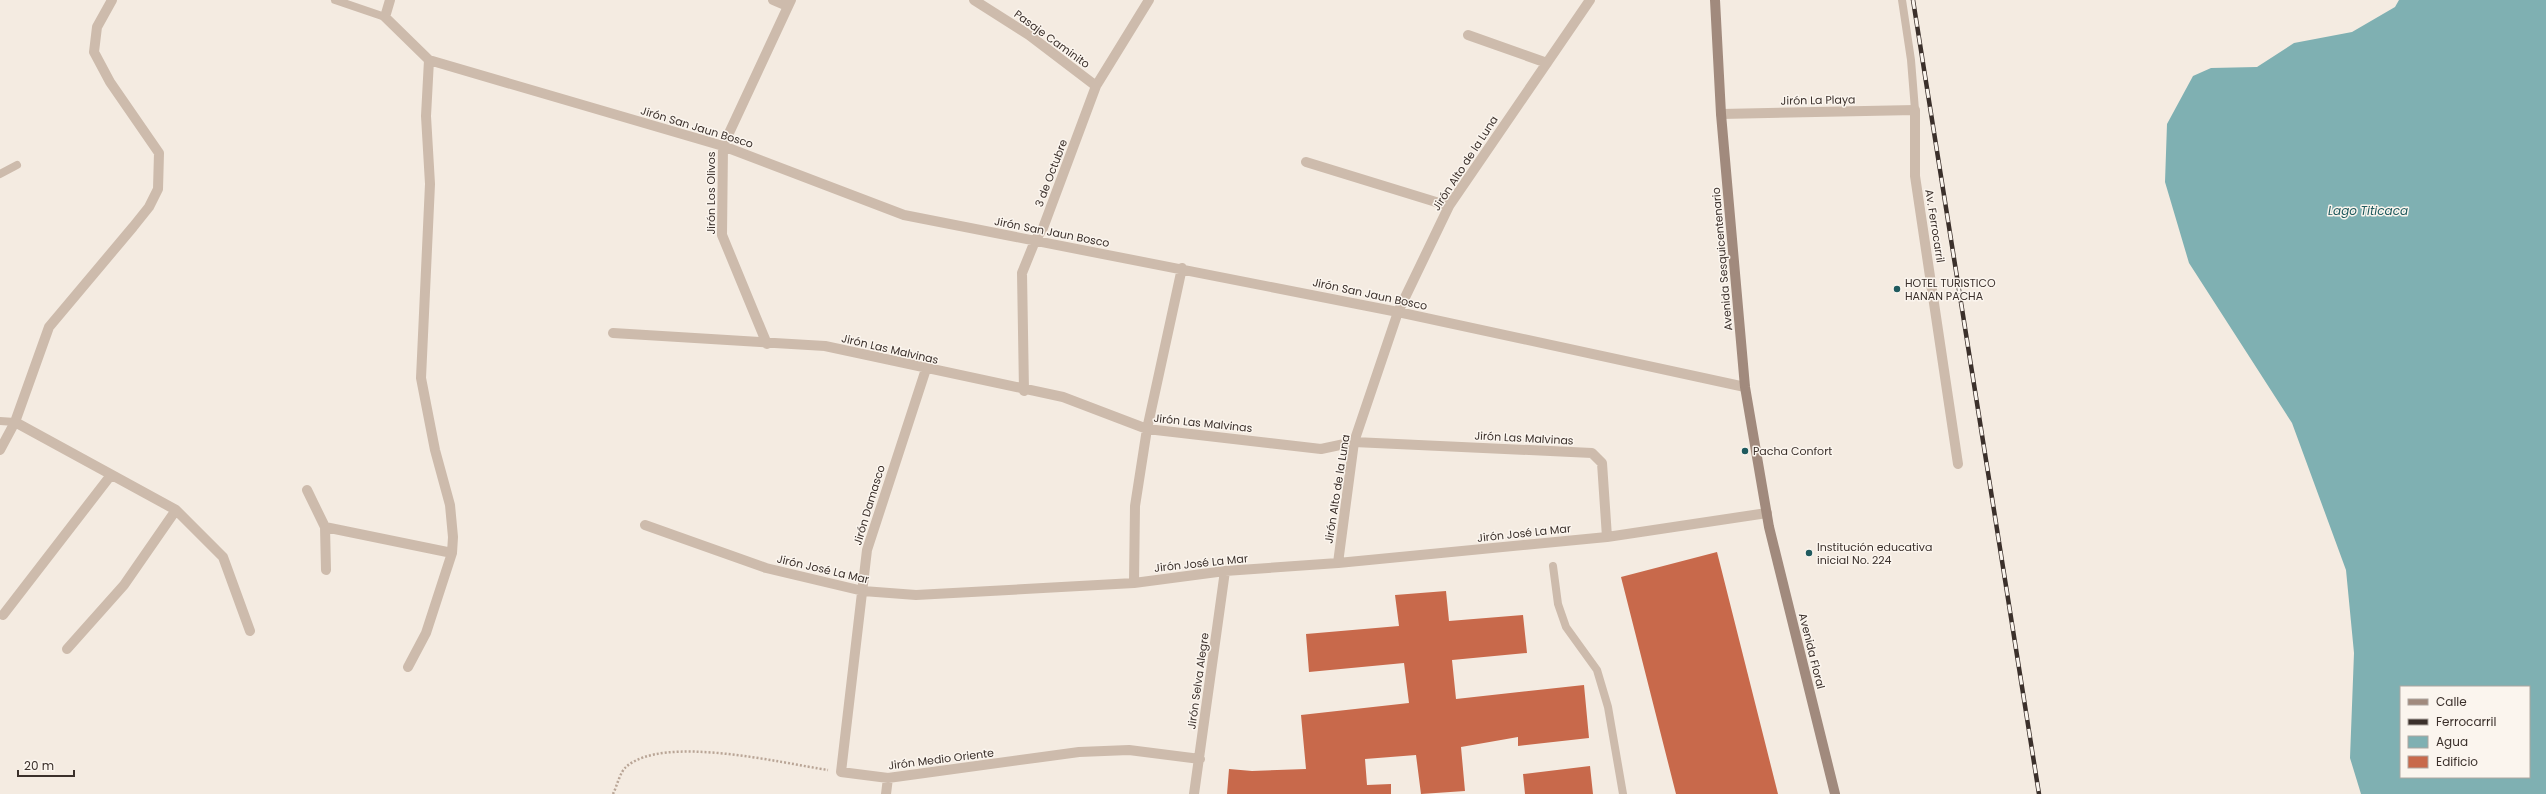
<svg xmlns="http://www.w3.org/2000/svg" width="2546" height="794" font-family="Poppins,sans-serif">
<rect width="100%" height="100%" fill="#f4ebe1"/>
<!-- water -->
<path fill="#7fb0b2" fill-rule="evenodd" d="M2399,0h147v794h-185l-11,-36 4,-105 -8,-83 -54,-147 -103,-160 -24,-81 2,-58 26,-48 18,-8 46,-1 37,-24 58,-11 43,-25zM2401,687h128v90h-128z"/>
<!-- building -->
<path fill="#c8694b" d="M1717,552l61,242h-102l-55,-217z
M1446,591l3,30 74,-6 4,38 -75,7 4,39 128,-14 5,53 -71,8v-9l-57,10 4,44 -44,3 -5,-39 -51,4 2,26 24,-1v10h-164l2,-25 23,2 54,-2 -5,-54 108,-12 -5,-40 -95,9 -3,-38 93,-8 -4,-31z
M1590,766l3,28h-68l-2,-20z"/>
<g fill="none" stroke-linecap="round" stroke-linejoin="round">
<!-- path -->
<path stroke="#b9a596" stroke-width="2.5" stroke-dasharray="2 2" stroke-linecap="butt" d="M613,794c4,-8 7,-22 13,-27 37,-33 155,-4 202,3"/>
<!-- lane -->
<path stroke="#cdbbac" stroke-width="8" d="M335,0l50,17
M1902,0l9,60 4,50
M0,174l17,-9
M0,421l15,1
M1553,566l5,38 8,23 31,43 11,37 15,87"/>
<!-- street -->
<path stroke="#cdbbac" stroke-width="10" d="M390,0l-5,17 44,43 294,86 181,69 494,97 347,75
M773,0l14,6
M974,0l55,35 67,51
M1468,35l79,28
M1721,114l194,-4v66l43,288
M1306,162l143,44
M613,333l212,13 238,51 84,32 174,20 33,-7 238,11 10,10 5,74
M767,344l-45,-109 1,-89 68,-146
M926,369l-59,181 -26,222 47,6 191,-26 50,-2 71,9
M1024,391l-2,-118 13,-32 8,-13 53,-142 53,-86
M15,422l161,88 47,47 27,74
M0,450l15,-28 34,-95 84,-100 16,-20 9,-18 1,-36 -49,-71 -16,-30 3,-25 15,-27
M307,490l18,37 1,43
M645,525l121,43 97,23 53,4 218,-12 91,-12 113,-8 269,-26 160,-24
M325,527l127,26
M1338,563l16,-121 44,-130 51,-106 141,-206
M1134,583l1,-77 12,-77 35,-161
M3,615l108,-140
M67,649l57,-64 52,-75
M408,667l18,-34 26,-80 1,-16 -3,-32 -15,-55 -14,-72 9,-194 -4,-68 3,-56
M886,794l2,-16
M1194,794l31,-223"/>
<!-- secondary -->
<path stroke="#a18a7d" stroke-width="10" d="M1715,0l6,114 24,273 24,140 66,267"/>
<defs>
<path id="rail" d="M1913,0l126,794"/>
</defs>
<!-- rail casing -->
<use href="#rail" stroke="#3b302b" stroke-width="4.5"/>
<!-- rail -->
<use href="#rail" stroke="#fbf5ee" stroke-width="3" stroke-dasharray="9" stroke-linecap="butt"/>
</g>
<!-- markers -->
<g fill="#1f5a5e" stroke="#fbf5ee" stroke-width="1.5">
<circle cx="1897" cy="289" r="4"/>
<circle cx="1745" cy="451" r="4"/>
<circle cx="1809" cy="553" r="4"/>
</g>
<g text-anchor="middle" stroke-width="3" stroke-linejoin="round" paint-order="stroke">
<!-- street labels -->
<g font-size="11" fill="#3b302b" stroke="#fbf5ee">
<text transform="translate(1052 39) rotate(36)" y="4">Pasaje Caminito</text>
<text transform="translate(1818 100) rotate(-1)" y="4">Jirón La Playa</text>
<text transform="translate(697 127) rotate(17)" y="4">Jirón San Jaun Bosco</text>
<text transform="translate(1465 163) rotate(-57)" y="4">Jirón Alto de la Luna</text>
<text transform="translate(1051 173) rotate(-69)" y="4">3 de Octubre</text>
<text transform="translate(711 193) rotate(-90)" y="4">Jirón Los Olivos</text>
<text transform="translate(1935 226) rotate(81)" y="4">Av. Ferrocarril</text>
<text transform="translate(1052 232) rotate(11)" y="4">Jirón San Jaun Bosco</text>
<text transform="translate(1722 259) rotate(-95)" y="4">Avenida Sesquicentenario</text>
<text transform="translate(1370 294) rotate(12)" y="4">Jirón San Jaun Bosco</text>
<text transform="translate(890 349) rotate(13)" y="4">Jirón Las Malvinas</text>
<text transform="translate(1203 423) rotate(6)" y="4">Jirón Las Malvinas</text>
<text transform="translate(1524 438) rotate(3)" y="4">Jirón Las Malvinas</text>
<text transform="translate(1337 489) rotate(-81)" y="4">Jirón Alto de la Luna</text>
<text transform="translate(869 505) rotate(-73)" y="4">Jirón Damasco</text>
<text transform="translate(1524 533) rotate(-6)" y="4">Jirón José La Mar</text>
<text transform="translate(1201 563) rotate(-6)" y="4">Jirón José La Mar</text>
<text transform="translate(823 569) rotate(13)" y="4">Jirón José La Mar</text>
<text transform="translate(1812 651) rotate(76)" y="4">Avenida Floral</text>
<text transform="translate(1198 681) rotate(-82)" y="4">Jirón Selva Alegre</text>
<text transform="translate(941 759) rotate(-7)" y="4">Jirón Medio Oriente</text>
</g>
<!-- poi labels -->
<g font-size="11" fill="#3b302b" stroke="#fbf5ee" text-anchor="start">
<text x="1905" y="287">HOTEL TURISTICO<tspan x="1905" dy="13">HANAN PACHA</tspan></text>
<text x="1753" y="455">Pacha Confort</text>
<text x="1817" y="551">Institución educativa<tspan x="1817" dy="13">inicial No. 224</tspan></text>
</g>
<!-- water labels -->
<g font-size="12" font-style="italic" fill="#1f5a5e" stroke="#fbf5ee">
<text x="2368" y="215">Lago Titicaca</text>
</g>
</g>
<!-- legend -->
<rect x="2400" y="686" width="130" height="92" fill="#fbf5ee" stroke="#aea6a0"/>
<rect x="2408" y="699" width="20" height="6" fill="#a18a7d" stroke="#aea6a0"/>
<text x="2436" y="706" font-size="12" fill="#3b302b">Calle</text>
<rect x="2408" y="719" width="20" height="6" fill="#3b302b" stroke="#aea6a0"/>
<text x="2436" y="726" font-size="12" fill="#3b302b">Ferrocarril</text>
<rect x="2408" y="736" width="20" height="12" fill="#7fb0b2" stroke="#aea6a0"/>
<text x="2436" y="746" font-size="12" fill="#3b302b">Agua</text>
<rect x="2408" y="756" width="20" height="12" fill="#c8694b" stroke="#aea6a0"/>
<text x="2436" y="766" font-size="12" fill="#3b302b">Edificio</text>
<!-- scale -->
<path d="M18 770v6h56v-6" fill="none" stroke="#3b302b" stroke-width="2"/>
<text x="24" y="770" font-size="12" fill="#3b302b" stroke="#fbf5ee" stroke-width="3" paint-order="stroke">20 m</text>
</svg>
